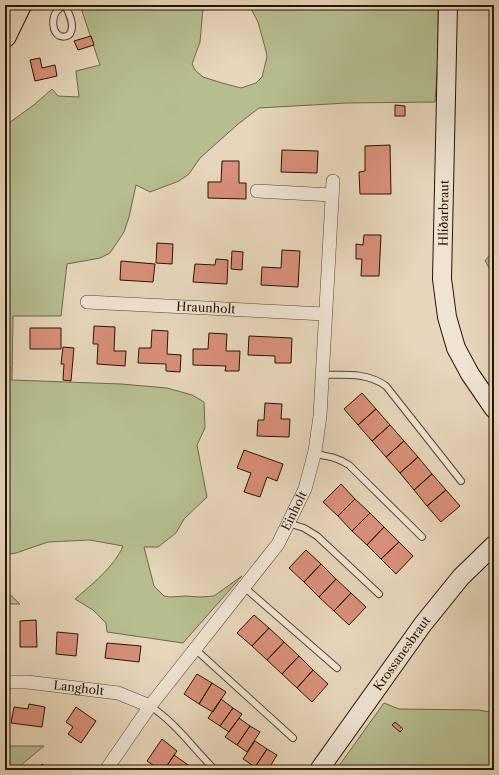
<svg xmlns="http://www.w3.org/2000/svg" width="499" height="775" font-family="'Libre Caslon Text',serif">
<rect width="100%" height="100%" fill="#e7d6bb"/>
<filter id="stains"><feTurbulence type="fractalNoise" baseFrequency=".005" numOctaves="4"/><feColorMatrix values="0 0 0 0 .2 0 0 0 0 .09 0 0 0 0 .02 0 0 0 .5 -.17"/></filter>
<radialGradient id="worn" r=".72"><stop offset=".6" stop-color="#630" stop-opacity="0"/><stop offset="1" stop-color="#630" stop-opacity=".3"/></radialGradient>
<!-- green -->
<path fill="#b6be90" stroke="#6f6948" d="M80,5h123v3l-3,34 -8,22 3,6 8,7 19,6 19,5 15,-5 6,-6 5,-20 -1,-6 -8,-29 -8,-15 -3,-2h191v51l-3,46 -88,1 -88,5 -22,17 -37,33 -11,16 -10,7 -29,11 -14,-7 -7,32 -5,15 -14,21 -10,5 -33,6 -6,52h-48l-1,64 109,4 46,4 25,7 12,7 1,26 -8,17 10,52 -23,22 -8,14 -18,14h-14l10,39 10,10 6,1 16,-1 14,1 14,-1 28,-20 -59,67 -76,-11 -1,-9 -13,-13 -18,-11c16,-14 40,-33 48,-53l-33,-6 -42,2 -32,11 -11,2v-434l4,2 26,-19 17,-15 6,7 21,1 -3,-26 24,-6z
M494,249v27l-9,-15z
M5,590l15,14h-15z
M384,703l15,6 80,1 15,3v57h-158z
M5,746h39l-29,24h-10z"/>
<!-- building -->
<path fill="#d98f7a" stroke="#281401" d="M91,36l3,9 -16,5 -4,-9z
M40,58l2,10 13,-3 2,11 -22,5 -5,-21z
M395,105l10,1v10h-10z
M390,145l1,49h-31l-1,-22 6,-1v-25z
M282,150l36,1 -1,22 -36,-1z
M222,161h17v22h7v16l-38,-1v-16h13z
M364,235h17l-2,41h-18l1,-17h-6v-15l7,1z
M157,243l16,1 -1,20 -16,-1z
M282,250l18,1 -2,36 -37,-2 1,-18 19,1z
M232,251l11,1 -1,18 -11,-1z
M216,259l12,1 -1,24 -34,-2 2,-18 20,1z
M121,261l34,3 -2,18 -33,-2z
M94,326l21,1 -1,24h12l-1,15 -28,-2 1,-20h-5z
M30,328h31v21h-31z
M152,330l16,1 -1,23 14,1 -1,17 -14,-1v-7l-28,-1 1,-15h12z
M209,333l18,1 -1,17h14l-1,20h-14l1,-5 -33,-1v-16h15z
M249,336l43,2 -1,25h-16v-7l-27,-1z
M63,347l11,1 -3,33 -8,-1 1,-16h-3z
M5,367h5l-1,8h-4z
M362,393l14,16 -18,16 -14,-16z
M265,403l17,1 -1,15h9l-1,18 -32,-1 1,-16h6z
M376,409l14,16 -18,16 -14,-16z
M390,425l14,16 -18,16 -14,-16z
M404,441l14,16 -18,16 -14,-16z
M244,450l39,14 -6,17 -10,-4 -7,20 -16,-5 7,-19 -14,-5z
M418,457l14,17 -18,16 -14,-17z
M432,474l14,16 -19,16 -13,-16z
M341,484l14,15 -17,17 -15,-14z
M446,490l14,16 -19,16 -14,-16z
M355,499l15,14 -18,18 -14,-15z
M370,513l14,14 -17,18 -15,-14z
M384,527l15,15 -18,17 -14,-14z
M399,542l14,14 -17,18 -15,-15z
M306,550l15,14 -17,18 -15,-14z
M321,564l15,15 -17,18 -15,-15z
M336,579l15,14 -17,18 -15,-14z
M351,593l15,14 -17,18 -15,-14z
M254,615l15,13 -17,18 -15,-13z
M36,620l1,27h-17v-26z
M269,628l15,14 -17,18 -15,-14z
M57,632l21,2 -2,22 -20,-2z
M284,642l15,14 -17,18 -15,-14z
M107,643l34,3 -2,16 -34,-4z
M299,656l14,14 -16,18 -15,-14z
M313,670l15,14 -16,18 -15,-14z
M197,674l15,9 -13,21 -15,-10z
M212,683l14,9 -13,20 -14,-8z
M221,699l12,9 -13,18 -12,-8z
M29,704l16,3 -3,20 -31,-4 3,-16 14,2z
M76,707l20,14 -15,22 -13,-9 5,-7 -7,-5z
M233,708l9,6 -13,18 -9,-6z
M239,718l11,8 -13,19 -12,-8z
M395,722l8,7 -3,3 -8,-7z
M250,726l10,6 -13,20 -10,-7z
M162,739l15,12 -13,19h-4l-13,-9z
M255,741l12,8 -12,18 -12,-8z
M267,749l10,6 -9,15h-8l-5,-3z
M174,755l17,12 -2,3h-25z
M42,764l8,6h-13z"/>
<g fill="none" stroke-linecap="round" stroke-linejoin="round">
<defs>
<path id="lane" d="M64,5c-2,2 -5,4 -7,6 -5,6 -6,21 3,25 3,1 6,1 9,-1 7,-8 0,-22 -4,-30
M322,375c23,0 44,-3 64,11l75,95
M314,454c13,2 23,3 35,11l73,72
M288,523l16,5 13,8 62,58
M244,587l93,81
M195,649l98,89
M150,706c26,17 43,42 65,64"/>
<g id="street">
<path d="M257,191l75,4"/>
<path id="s1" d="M87,302l238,12"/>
<path id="s2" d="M5,682h22l91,11 32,13"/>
<path id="s3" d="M106,770l44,-64 128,-162 27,-55 10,-38 5,-35 13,-235"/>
</g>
<g id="secondary">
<path d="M448,5l-6,274 5,38 9,31 14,26 24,35"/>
<path id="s4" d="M319,770l104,-146 38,-47 33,-32"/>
</g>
<path id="highway" d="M5,36l15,-31"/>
</defs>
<!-- lane casing -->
<use href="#lane" stroke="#584430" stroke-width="8"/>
<!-- street casing -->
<use href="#street" stroke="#584430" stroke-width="14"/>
<!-- secondary casing -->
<use href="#secondary" stroke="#281401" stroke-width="20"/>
<!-- highway casing -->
<use href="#highway" stroke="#281401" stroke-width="24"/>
<!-- lane -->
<use href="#lane" stroke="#efe4d3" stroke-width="6"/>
<!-- street -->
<use href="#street" stroke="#efe4d3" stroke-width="13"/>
<!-- secondary -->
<use href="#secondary" stroke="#efe4d3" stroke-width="18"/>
<!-- highway -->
<use href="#highway" stroke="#e7d6bb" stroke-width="22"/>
</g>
<g text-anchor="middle" stroke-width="3" stroke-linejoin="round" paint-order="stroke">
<!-- street labels -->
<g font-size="12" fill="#281401" stroke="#efe4d3">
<text transform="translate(444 213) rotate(-89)" y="4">Hlíðarbraut</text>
<text dy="4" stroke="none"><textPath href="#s1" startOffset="119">Hraunholt</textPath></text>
<text dy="4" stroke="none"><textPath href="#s3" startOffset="321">Einholt</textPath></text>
<text dy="4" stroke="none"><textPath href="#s4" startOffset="143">Krossanesbraut</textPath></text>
<text dy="4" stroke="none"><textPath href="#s2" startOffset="74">Langholt</textPath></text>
</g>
</g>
<!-- margin -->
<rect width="499" height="775" fill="none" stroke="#e7d6bb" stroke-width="20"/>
<rect x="6" y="6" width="487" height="763" fill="none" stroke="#281401" stroke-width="2"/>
<rect x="10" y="10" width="479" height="755" fill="none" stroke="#281401"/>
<rect width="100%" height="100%" filter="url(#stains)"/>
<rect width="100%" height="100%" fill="url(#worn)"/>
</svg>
